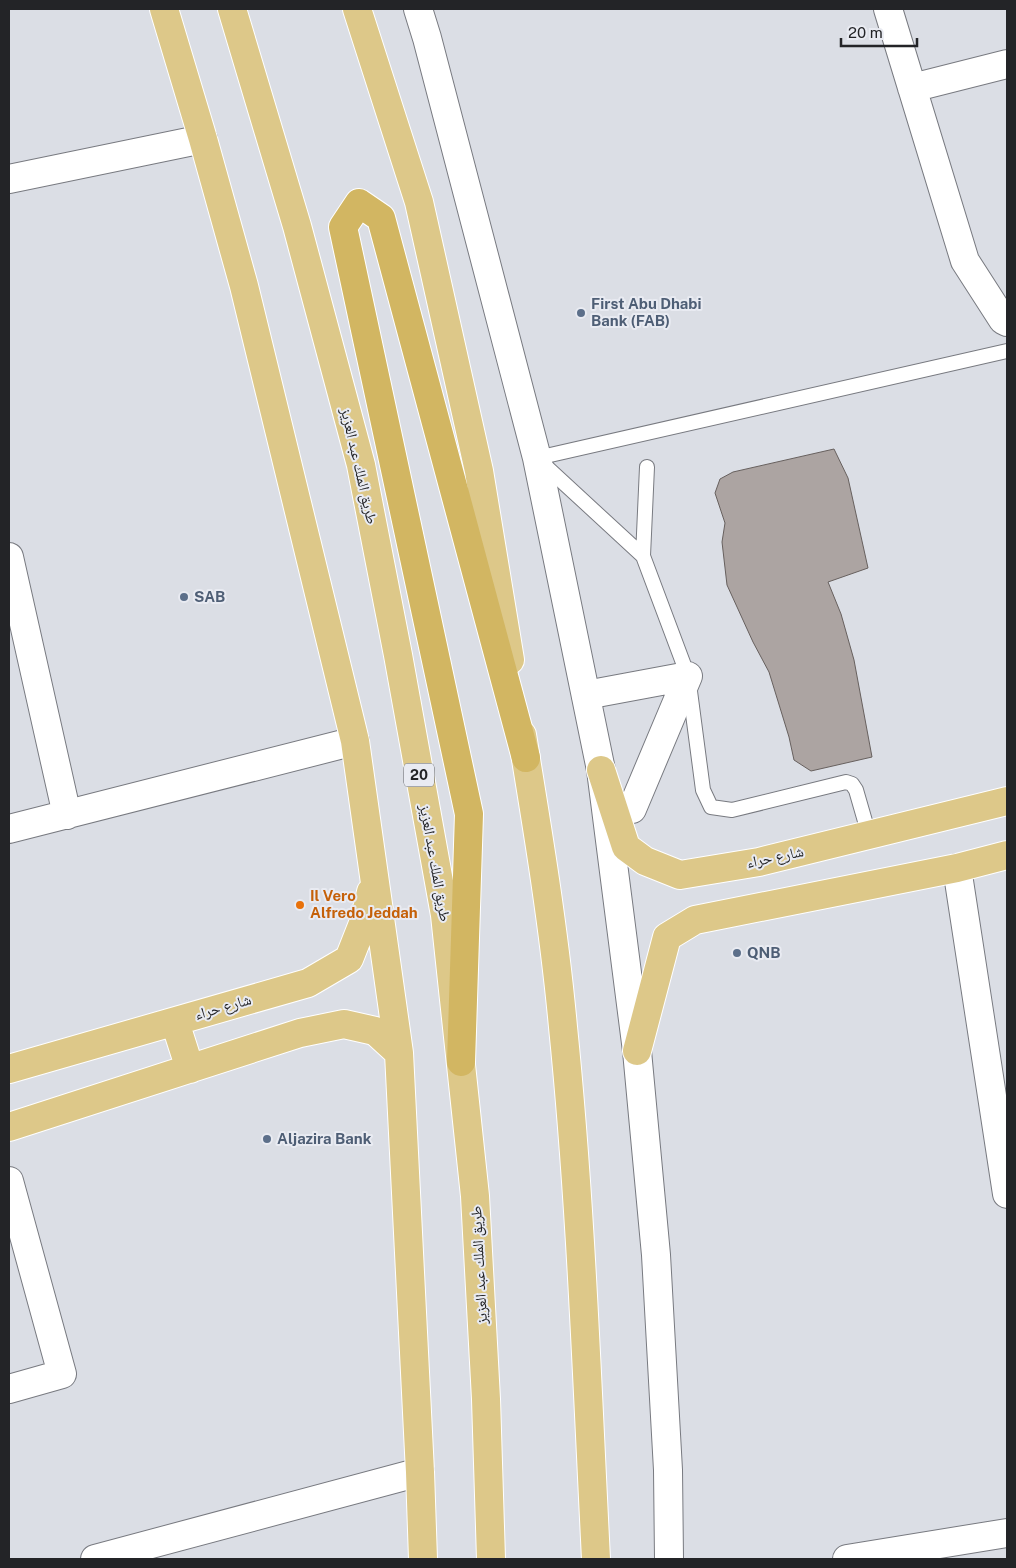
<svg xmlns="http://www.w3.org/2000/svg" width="1016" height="1568" font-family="'Public Sans','Noto Naskh Arabic',sans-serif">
<rect width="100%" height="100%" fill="#dbdee5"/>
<!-- building -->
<path fill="#aca4a2" stroke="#67605e" d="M834,449l14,29 20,90 -40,14 13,32 13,46 18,97 -61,14 -17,-11 -5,-23 -20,-65 -16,-30 -26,-57 -5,-43 3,-19 -10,-30 5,-14 13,-7z"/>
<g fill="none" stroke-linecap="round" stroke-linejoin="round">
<defs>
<path id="service" d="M537,458l470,-107
M541,462l102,94 45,120 15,114 8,17 21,3 114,-28 6,2 4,6 13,45
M643,556l4,-89"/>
<path id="minor" d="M888,9l77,252 38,59 4,2
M912,88l95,-24
M9,179l194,-40
M9,557l58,258
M586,695l102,-19 -56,133
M9,829l346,-88
M957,868l50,326
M9,1181l53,193 -53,15
M95,1559l325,-87"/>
<path id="tertiary" d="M847,1559l160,-26"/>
<path id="secondary" d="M418,9l9,29 110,420 64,312 36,281 19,204 12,215 1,89"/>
<path id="primary" d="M164,9l39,130 41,147 111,455 44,312 21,419 3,87
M232,9l65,217 64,239 37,190 47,260 30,281 11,203 5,160
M357,9l62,193 60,269 31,189
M522,735c16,97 32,194 41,292 18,177 24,355 33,532
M601,770l25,77 19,14 35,14 79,-13 248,-61
M175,1022l15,47
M637,1051l30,-114 28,-17 262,-52 50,-13
M9,1069l299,-86 41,-24 15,-38 7,-29
M9,1127l291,-94 44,-9 31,7 24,22"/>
<path id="trunk" d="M461,1062l8,-248 -126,-587 16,-24 22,15 145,540"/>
</defs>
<!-- service casing -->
<use href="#service" stroke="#787a80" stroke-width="16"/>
<!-- minor casing -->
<use href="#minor" stroke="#787a80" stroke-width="30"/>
<!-- tertiary casing -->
<use href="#tertiary" stroke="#787a80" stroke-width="30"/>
<!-- secondary casing -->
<use href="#secondary" stroke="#787a80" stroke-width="30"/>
<!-- primary casing -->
<use href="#primary" stroke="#fff" stroke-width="30"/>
<!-- trunk casing -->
<use href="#trunk" stroke="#fff" stroke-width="30"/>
<!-- service -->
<use href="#service" stroke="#fff" stroke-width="14"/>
<!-- minor -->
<use href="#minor" stroke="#fff" stroke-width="28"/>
<!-- tertiary -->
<use href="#tertiary" stroke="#fff" stroke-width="28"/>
<!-- secondary -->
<use href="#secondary" stroke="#fff" stroke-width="28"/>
<!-- primary -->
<use href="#primary" stroke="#ddc889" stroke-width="28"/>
<!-- trunk -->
<use href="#trunk" stroke="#d2b662" stroke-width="28"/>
</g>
<!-- markers -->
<g fill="#5c6f8a" stroke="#e9ebf2" stroke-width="2">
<circle cx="581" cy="313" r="5"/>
<circle cx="184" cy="597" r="5"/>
<circle cx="737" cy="953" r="5"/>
<circle cx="267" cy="1139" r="5"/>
</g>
<circle fill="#e8710a" stroke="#e9ebf2" stroke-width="2" cx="300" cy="905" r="5"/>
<g text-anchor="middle" stroke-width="4" stroke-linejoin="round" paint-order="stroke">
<!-- shield labels -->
<rect fill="#e9ebf2" stroke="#5e6064" stroke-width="1" x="404" y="763.5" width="30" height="23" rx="4"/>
<g font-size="14" font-weight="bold" fill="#232427">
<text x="419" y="780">20</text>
</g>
<!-- service labels -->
<g font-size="15" font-weight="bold" fill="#4e5e75" stroke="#e9ebf2" text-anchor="start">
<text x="591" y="309">First Abu Dhabi<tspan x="591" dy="17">Bank (FAB)</tspan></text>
<text x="194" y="602">SAB</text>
<text x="747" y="958">QNB</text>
<text x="277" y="1144">Aljazira Bank</text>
</g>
<!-- street labels -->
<g font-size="15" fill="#232427" stroke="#e9ebf2">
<text transform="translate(359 466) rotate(77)" y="5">طريق الملك عبد العزيز</text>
<text transform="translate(775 857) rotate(-12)" y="5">شارع حراء</text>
<text transform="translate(435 863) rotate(80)" y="5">طريق الملك عبد العزيز</text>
<text transform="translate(223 1007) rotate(-16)" y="5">شارع حراء</text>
<text transform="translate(479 1265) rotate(-93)" y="5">طريق الملك عبد العزيز</text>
</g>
<!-- food labels -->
<g font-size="15" font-weight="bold" fill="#c56008" stroke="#e9ebf2" text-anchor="start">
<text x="310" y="901">Il Vero<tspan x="310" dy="17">Alfredo Jeddah</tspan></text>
</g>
</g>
<!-- border -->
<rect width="1016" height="1568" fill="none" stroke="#232427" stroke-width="20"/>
<!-- scale -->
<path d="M841 38v8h76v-8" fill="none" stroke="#232427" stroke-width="2.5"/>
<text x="848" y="38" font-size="15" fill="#232427" stroke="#e9ebf2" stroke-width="4" paint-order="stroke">20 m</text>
</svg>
